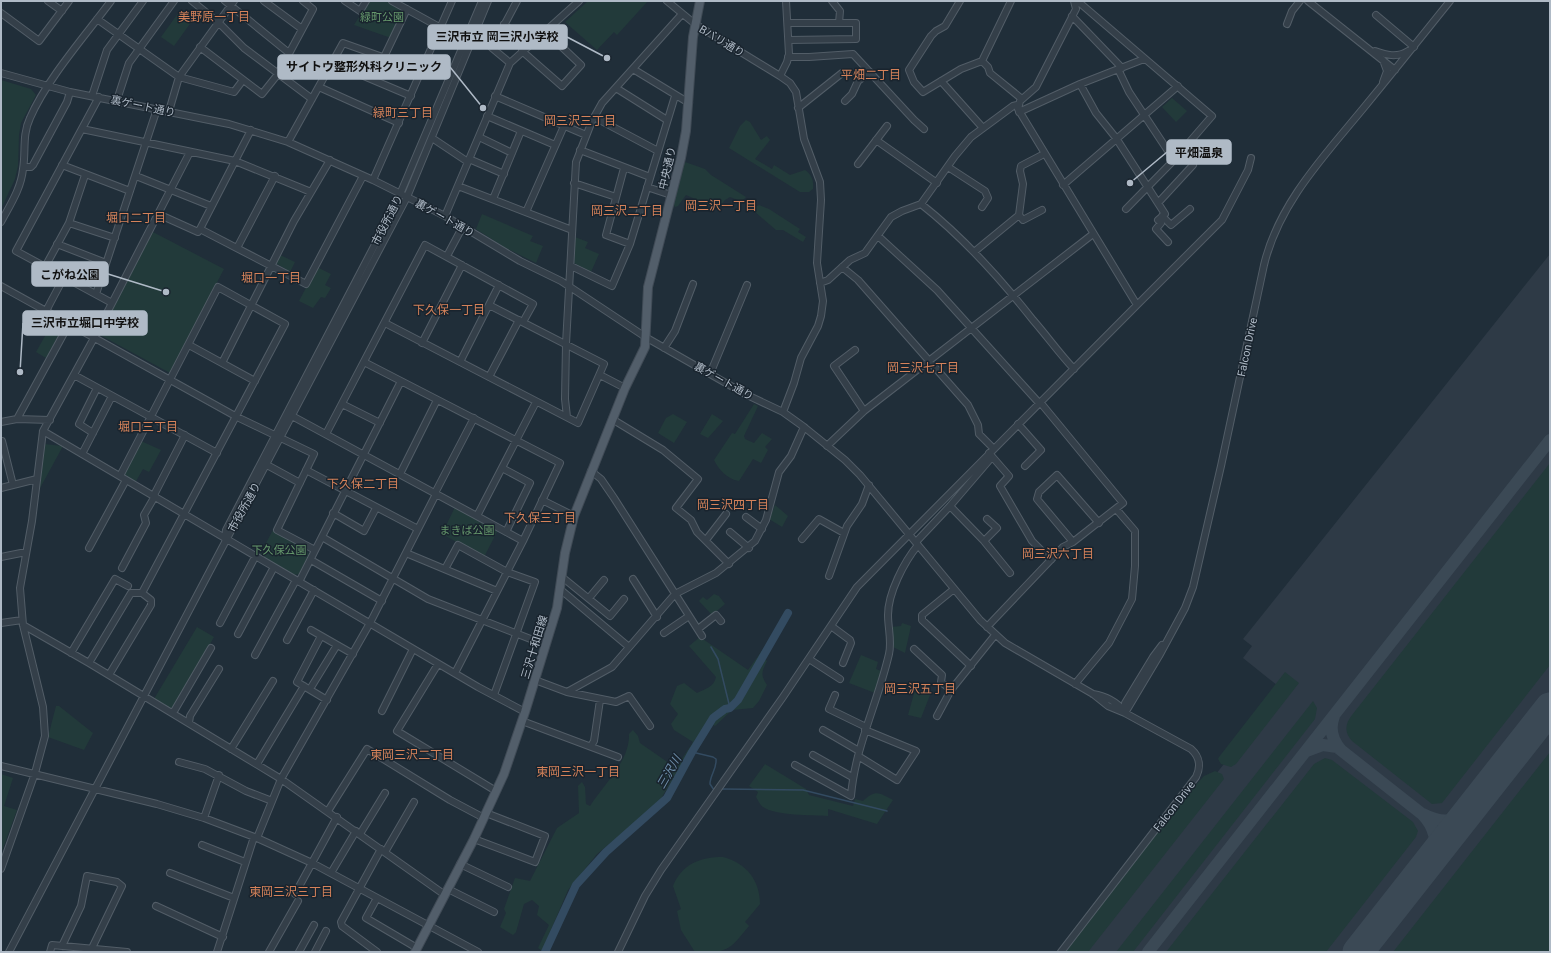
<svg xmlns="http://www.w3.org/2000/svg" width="1551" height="953" font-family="Roboto,'Noto Sans JP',sans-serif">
<rect width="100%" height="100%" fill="#202e39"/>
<!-- airport -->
<path fill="#2e3a46" d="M1550,254v698h-476l209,-262 -40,-32 9,-12 -9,-7z"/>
<!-- green -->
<path fill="#223a3a" d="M369,1h20l15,9 -13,28 -37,-13z
M588,1h60l-31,34 -3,-3 -17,18 -32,-28z
M179,12l13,9 -18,25 -13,-9z
M1,80l30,9 5,6 -15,28 -2,12 -1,31 -3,13 -14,30z
M1172,98l15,13 -11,11 -14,-15z
M746,120l4,2 11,18 6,-4 3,4 -15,19 17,10 2,-4 16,10 15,-5c7,5 9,11 8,19l-4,3h-9l-71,-44 11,-22z
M685,162l20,7 6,6 35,22 -3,3h-5l-8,-3 -5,3 -7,9 -32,-14 -8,11 -3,1 -2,-3 10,-40z
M759,205l10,4 31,20 -2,3 8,5 -3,5 -20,-12h-7l-22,-19 1,-4z
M482,214l51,22 -3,5 13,5 -7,17 -32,-16 -28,-18z
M151,231l73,38 -54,104 -70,-38 -1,-4z
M575,237l13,5 -3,6 14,6 -8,18 -17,-9z
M280,255l15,7 -5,10 -14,-9z
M317,267l14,7 -6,11 6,3 -6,10 -4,-1 -8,11 -14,-7z
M49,329l10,5 -13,24 -10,-6z
M754,404l4,2 -14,30 1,3 9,4 8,-10 10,6 -7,8 3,3 -7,13 -8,-4 -14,22c-12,-2 -20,-11 -25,-21l18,-27 3,1z
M673,414l14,8 -13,21 -16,-10 8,-15z
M712,414l11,7 -15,17 -8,-4z
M141,441l20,9 -12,22 -6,-3 -8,14 -11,-9z
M44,444l19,2 -24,44z
M1550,463v202l-108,138 -10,1 -80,-63c-8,-9 -7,-17 0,-26z
M775,505l13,11 -6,11 -13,-8z
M455,507l43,23 -14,27 -42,-23z
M273,530l33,20 3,4 -10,20 -6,1 -34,-19z
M714,594l5,2 6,8 -13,11 -13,-14 4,-4 4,3z
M902,623l9,3 -6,27 -12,-6 -2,-20 10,-1z
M197,627l17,10 -42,73 -18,-11z
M700,637l48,33 18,-25 2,1 -6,11 5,4c-5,10 -7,14 0,24l-8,16 -6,7 -21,2 -17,16 -7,-4 -51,83 -60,49 -29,36 -26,61 -4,-3 11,-23 -12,-10 2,-9 -7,-6 -8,4 -8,28 -3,3 -13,-8 6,-14 -2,-4 11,-31 15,3 27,-53 22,-15 -1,-27 4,-4 3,5 1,17 4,2c14,-22 40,-45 39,-72l4,-4 5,6 2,7 36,25 17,-26 -19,-12 -3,-6 7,-10 -8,-10 7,-18 7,-3 13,10c8,-4 17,-6 19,-16l-27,-31z
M861,655l17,7 -2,7 5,2 -6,22 -26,-10z
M1285,672l14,11 -63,81 -5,3 -10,-3 -3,-5 1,-2z
M915,690l15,5 -9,23 -13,-3z
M1313,701l4,7 -2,11 -182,233h-17z
M56,706h3l34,27 -9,17 -36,-13z
M1550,752v200h-157z
M1325,758l7,2 81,62 5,9 -2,6 -90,115h-160l148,-188z
M765,764l41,25 3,6 44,11 2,-7 8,2c13,-12 16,-8 30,-1l-16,24 -49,-15v7c-16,-1 -52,0 -65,-9 -3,-2 -5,-7 -7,-10l2,-5 -9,-6z
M1215,771l7,3 2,5 -136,173h-24l120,-154 20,-22z
M1,774l12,4 -9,28 13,4 -15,41z
M723,857c23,6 37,23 37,47l-15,18 4,4c-21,26 -21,26 -54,26l-14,-22 -4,-19 4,-2 -8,-23c9,-22 27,-29 50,-29z"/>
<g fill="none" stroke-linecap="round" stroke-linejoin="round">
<!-- stream -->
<path stroke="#334b61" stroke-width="1.5" d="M711,647l7,12 12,49
M692,752l21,5 3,2c1,10 -6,16 -6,25l4,6
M722,789l81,1 84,21"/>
<!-- river -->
<path stroke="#334b61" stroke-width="8" d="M545,952l31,-67 30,-33 61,-54 25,-46 21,-34 12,-9 5,-1 8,-8 50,-87"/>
<!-- taxiway -->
<path stroke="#3b4955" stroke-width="12" d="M1334,716c-5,13 -2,24 7,34
M1307,751l16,-6 14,2 85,67c12,12 17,29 10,44
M1423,814c17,9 33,10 47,-4
M1148,952l402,-512"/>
<!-- runway -->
<path stroke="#3b4955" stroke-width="31" d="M1358,952l192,-244"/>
<defs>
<path id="minor" d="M48,1l14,10
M192,1l26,21 26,26 68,51
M225,1l64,52
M264,1l38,28
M345,1l15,10 6,-10
M392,1l49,27
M667,1l28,23 85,52
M832,1l8,10 -1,12
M960,1l-15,25 -9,5 -5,5 -22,34 5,12 9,10 38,-23 21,-8 29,-60
M1308,1l87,69
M1076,2l5,2 131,112 -38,44 -48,49
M1,13l38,28 30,-40
M1376,15l38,32
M1072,16l50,52
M97,19l82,58 55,15 9,-12
M788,23h68v16l-67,1
M504,24l24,22
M1287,24l5,-13 8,-10
M200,47l62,47 16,-20 35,-65 -10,-8
M522,51l40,35 19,-21 -36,-34
M1375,51c11,4 22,7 33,0
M384,57l23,-48
M788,57h21l44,-3 61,66 10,9
M982,61l6,6 2,6 32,26
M333,63l78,33
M510,63l-18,-15 25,-47
M633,69l56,34
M1118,69l11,23 45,68
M1,73l69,19 159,32 59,18 85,38 72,36 75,45 41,20 86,57 98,56 38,18 21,15 41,33 15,15 120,145 25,23 88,51 15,12 17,7 66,36c9,8 10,18 5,28l-135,175
M941,81l42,47
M1383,82l4,-11 -4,-11
M1080,84l16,29 20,25 49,76 -7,6 3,3 -5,6 12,13
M319,87l80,36
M616,88l51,32
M92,96l15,-46 36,-49
M495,96l91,39
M99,97l-83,154 96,52
M117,100l12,-37 45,-62
M845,101l7,-7 6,-13 12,-9
M798,108l44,-35
M169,111l10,-34 55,-76
M1019,112l61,-28 64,-25
M487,116l68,29
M594,117l64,34
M82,129l153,32 76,31
M251,130l-51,99 106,55 57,-108
M479,137l33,16
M432,138l36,24
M876,140l61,43
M288,142l55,-99 79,28
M580,150l70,27
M469,159l35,15
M858,164l29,-38
M62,165l68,26
M24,167h7l2,-2 34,-63 3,-10
M948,167l37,24 3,7 -6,9
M624,168l-18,67 24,9
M136,176l75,30
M373,180l79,-179
M574,183l42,14
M1063,185l115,-99
M458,186l114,44
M647,187l24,8
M493,199l28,-68
M1158,203l35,-38
M921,204c42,33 79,74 112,116 14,16 26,33 41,49
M526,212l38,-86
M158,214l40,18 2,-3
M1019,215l4,5 19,-10
M445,216l65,-153 69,-62
M1162,216l9,9 19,-16
M1,222c9,-17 20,-33 22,-53 3,-18 -1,-34 7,-51 17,-39 55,-82 81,-117
M69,223l46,15
M878,236l59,54 102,113
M57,244l49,19
M237,248l38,-72
M974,252l45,-37 4,-31 -3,-13 1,-5 23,-12
M447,256l16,-30
M571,266l41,20 18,-42 45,-148
M45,267l24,-44 16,-48
M842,267l16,13 110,125 10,20 1,9 15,15
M820,283l8,-3 22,-20 15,-7 26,-36 11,-6 19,-7 34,-48 16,-19 42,-31 4,-1
M1,286l236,131 77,37 -37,76 38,20
M96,294l61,-185
M1137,305l85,-85 26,-50 3,-12
M46,311l18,-34
M385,323l193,100 26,-59 -115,-59
M422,343l40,-78
M189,345l66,36
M664,348l11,-17 18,-47
M855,350l-21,16 30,45
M364,362l196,101 -37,78 -68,132
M460,362l39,-77
M222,363l72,-142 36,-61
M710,374l37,-89
M74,375l143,78
M600,375l25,13
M489,377l30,-57
M342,404l38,19
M783,412l11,-29 7,-25 17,-32 3,-10 2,-15 -6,-38 4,-63 -1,-18 -16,-43 -8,-47 -6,-9 -10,-7 7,-14 2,-8 -3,-53
M292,416l231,125
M567,417l-2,-18 1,-55 10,-182 16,-41 10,-18 80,-89
M17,419l52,-95
M612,419l51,31 35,29 -22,29 15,12 6,12 32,32
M1,422l16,-3 33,1
M1018,424l23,26 -16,16
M43,431l435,256 47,25
M93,433l-14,-9 18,-36
M326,434l99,-189 108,59 -10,18
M2,441l11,44
M827,446l37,-35 229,-177
M989,453l20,23 -9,10 32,55 19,19
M82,454l30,-58
M267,465l33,18
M502,468l28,15 -24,49
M306,470l112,59
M591,471l10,8 13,19 88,138
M400,474l37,-74
M120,476l98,-189 67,37 -143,269
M1,488l36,-9
M435,493l39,-75
M154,495l31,-60
M542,500l32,16
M950,506l34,35 26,32
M333,513l31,18 12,-23
M477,516l59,-114
M746,517l16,12
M730,532l19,16
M322,537l106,62 118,46
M225,539l1,-9 169,-324 87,-205
M802,539l17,-20 25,14
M706,540l20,-26
M984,541l13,-13 -10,-9
M916,542l34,-36 42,-49
M1073,542l-36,-43 2,-7 18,-17 42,48
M89,548l37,-68
M406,553l91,38
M1,557l20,-4h5
M311,560l71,41
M122,568l24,-45 -2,-8 11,-19
M445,569l13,-24 49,27 28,10 -41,113
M829,576l18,-50 15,-22 7,-19
M562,577l48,39 14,-17
M633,579l24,38
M299,582l102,-201
M954,589l-32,26v5l49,46
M561,590l68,57
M589,598l15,-18
M1,623l21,-3
M220,623l35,-66
M23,625l66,38 192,116 164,116
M831,626l19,14 1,3 -8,20
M987,627l76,-80 10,-5 50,-39 -83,-101
M698,629l18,-14 5,6
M311,630l42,24
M664,633l25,-17
M238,634l36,-67
M321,636l-24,46 30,18
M287,640l27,-50
M914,649l28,26 -1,7 10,8
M71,653l44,-74 13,7
M255,655l41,-75
M809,659l31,20
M89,663l42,-70h11l9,7v5l-42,70
M438,664l-41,67 99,60
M535,680l32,12 45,-25 63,-73 41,-21 39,-32 11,-21 13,-48 12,-16 13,-29
M1075,684l34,-41 23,-44 3,-33v-35l-18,-21
M310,689l27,-44
M567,692l49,10 13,-6 21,30
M1093,694c13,2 23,7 32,18
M835,695l-6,14 37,18
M382,711l31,-62
M173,713l38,-65
M1125,713l34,-57 26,-48 8,-21 28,-121 43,-201c15,-63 62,-111 102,-160 28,-34 56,-69 84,-104
M1125,713v-10l28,-46 9,-12
M937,716l14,-26 44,-55
M522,721l96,36
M189,723l1,-7 29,-47
M823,730l36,21
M591,746l3,-5 6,-41
M231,749l42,-68
M813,755l39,22
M858,756l39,24 19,-29 -51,-21
M179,762l26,7 41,22 26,10
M257,764l47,-78
M795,765l56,31c4,-49 27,-94 38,-142 3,-13 -1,-26 -1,-39 0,-22 16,-53 30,-70
M1,766l156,38 47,14 53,20 55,25 166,89
M328,811l39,-62 83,51 34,18
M204,818l15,-43
M360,834l25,-41
M257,838l24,-59 89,-156 66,-129
M474,839l61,23 10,-26 -59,-23
M202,845l43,17
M385,852l29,-50
M460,864l48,23
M1,869l34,-96 10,-37 -2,-29 -20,-82 -3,-37 12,-67 11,-90 51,-93 96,-186
M170,873l64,25
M331,873l25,-42
M448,889l46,23
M295,894l42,-77
M377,898l-11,20 51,30
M156,906l67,31
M62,946l19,-40 6,-30 30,6 5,4 -30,62
M9,952l398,-755 81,-196
M50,952l2,-7 75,7
M217,952l37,-115
M269,952l29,-51
M299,952l15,-27
M315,952l11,-21
M377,952l-35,-26 -1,-4 40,-73
M618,952l27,-56 16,-26 122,-173 74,-110 280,-282 -119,-196 2,-8 16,-14 40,-78 -2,-8"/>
<path id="major" d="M415,952l59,-113 30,-65 21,-62 32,-104 8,-55 9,-37 51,-128 20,-41 3,-60 33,-129 5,-27 7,-94 7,-36"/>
</defs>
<!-- minor casing -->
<use href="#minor" stroke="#525d67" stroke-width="8"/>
<!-- major casing -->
<use href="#major" stroke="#404b56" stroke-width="10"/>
<!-- minor -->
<use href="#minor" stroke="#343f49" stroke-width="6"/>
<!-- major -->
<use href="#major" stroke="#525e6a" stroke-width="8"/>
</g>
<g text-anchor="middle" stroke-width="3" stroke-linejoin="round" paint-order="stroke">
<!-- park labels -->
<g font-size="11" fill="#65976b" stroke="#19242e">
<text x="382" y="21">緑町公園</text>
<text x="467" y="534">まきば公園</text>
<text x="279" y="554">下久保公園</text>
</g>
<!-- street labels -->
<g font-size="11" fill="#afbac6" stroke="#19242e">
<text transform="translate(722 41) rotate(31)" y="4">Bバリ通り</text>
<text transform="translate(143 106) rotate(12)" y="4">裏ゲート通り</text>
<text transform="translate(667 168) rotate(-77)" y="4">中央通り</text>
<text transform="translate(445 218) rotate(29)" y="4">裏ゲート通り</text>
<text transform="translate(387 220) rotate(-63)" y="4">市役所通り</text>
<text transform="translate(1247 347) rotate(-78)" y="4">Falcon Drive</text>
<text transform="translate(724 381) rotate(29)" y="4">裏ゲート通り</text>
<text transform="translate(244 507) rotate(-61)" y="4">市役所通り</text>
<text transform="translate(534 647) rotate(-73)" y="4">三沢十和田線</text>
<text transform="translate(1174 806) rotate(-52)" y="4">Falcon Drive</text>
</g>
<!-- neighbourhood labels -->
<g font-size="12" fill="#d5825a" stroke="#19242e">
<text x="214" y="21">美野原一丁目</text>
<text x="871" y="79">平畑二丁目</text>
<text x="403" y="117">緑町三丁目</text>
<text x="580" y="125">岡三沢三丁目</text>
<text x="721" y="210">岡三沢一丁目</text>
<text x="627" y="215">岡三沢二丁目</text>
<text x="136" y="222">堀口二丁目</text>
<text x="271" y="282">堀口一丁目</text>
<text x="449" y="314">下久保一丁目</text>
<text x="923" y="372">岡三沢七丁目</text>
<text x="148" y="431">堀口三丁目</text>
<text x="363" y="488">下久保二丁目</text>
<text x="733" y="509">岡三沢四丁目</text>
<text x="540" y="522">下久保三丁目</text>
<text x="1058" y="558">岡三沢六丁目</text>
<text x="920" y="693">岡三沢五丁目</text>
<text x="412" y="759">東岡三沢二丁目</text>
<text x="578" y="776">東岡三沢一丁目</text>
<text x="291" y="896">東岡三沢三丁目</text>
</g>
<!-- water labels -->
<g font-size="12" font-style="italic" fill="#6e8eaa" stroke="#19242e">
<text transform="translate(669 772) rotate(-60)" y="4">三沢川</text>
</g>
</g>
<!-- callouts -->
<path fill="none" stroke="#afbac6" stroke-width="1.5" d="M607 58L567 37M483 108L450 67M1130 183L1167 152M166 292L108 274M20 372L23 323"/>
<g fill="#afbac6" stroke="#19242e" stroke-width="1.5">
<circle cx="607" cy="58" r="4"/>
<circle cx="483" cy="108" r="4"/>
<circle cx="1130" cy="183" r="4"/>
<circle cx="166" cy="292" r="4"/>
<circle cx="20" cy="372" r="4"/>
</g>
<g fill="#afbac6" stroke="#afbac6" stroke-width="1.5">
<rect x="428" y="25" width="139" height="24" rx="4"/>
<rect x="278" y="55" width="172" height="24" rx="4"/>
<rect x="1167" y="140" width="64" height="24" rx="4"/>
<rect x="32" y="262" width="76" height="24" rx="4"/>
<rect x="23" y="311" width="124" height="24" rx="4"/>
</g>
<g font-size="12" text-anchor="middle" font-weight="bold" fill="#111">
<text x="497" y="41">三沢市立 岡三沢小学校</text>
<text x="364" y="71">サイトウ整形外科クリニック</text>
<text x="1199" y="157">平畑温泉</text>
<text x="70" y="279">こがね公園</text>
<text x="85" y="327">三沢市立堀口中学校</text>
</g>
<!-- border -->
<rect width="1551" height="953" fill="none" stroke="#afbac6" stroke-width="4"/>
</svg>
